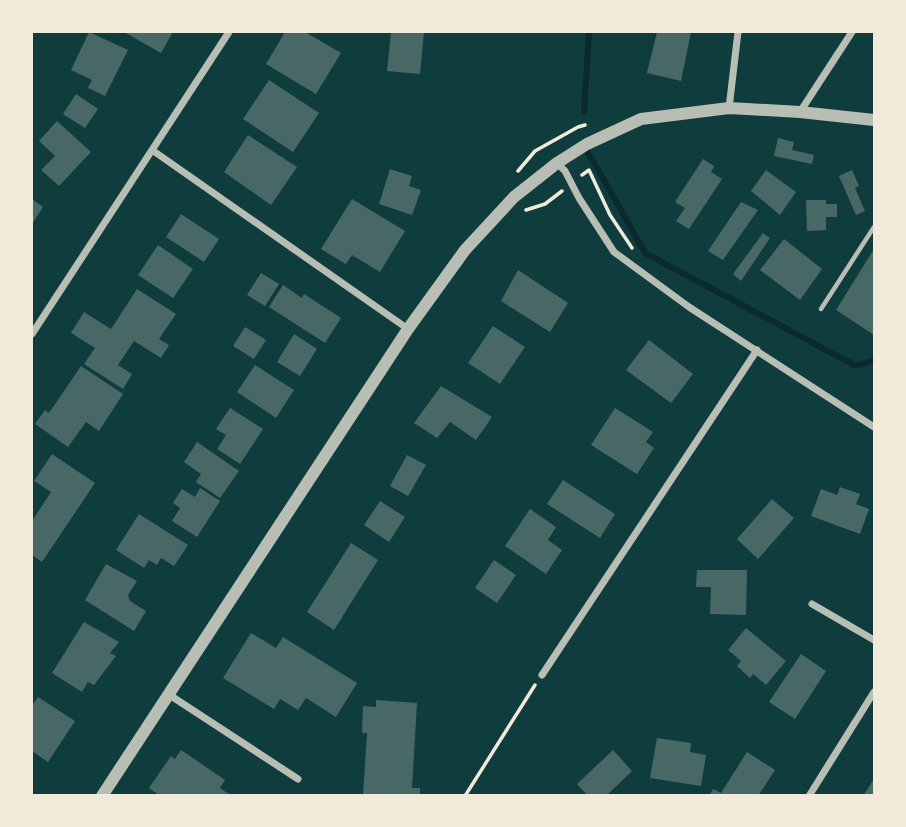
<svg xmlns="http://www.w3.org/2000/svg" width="906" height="827" font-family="'DM Sans',sans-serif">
<rect width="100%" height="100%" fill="#0f3d3e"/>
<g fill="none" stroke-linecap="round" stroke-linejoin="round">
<!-- stream -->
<path stroke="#0a2a2b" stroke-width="6" d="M584,112l5,-80
M583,145l13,21 49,87 211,113 18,-6"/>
</g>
<!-- building -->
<path fill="#486865" d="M89,32l39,18 -23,46 -17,-8 4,-8 -21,-10z
M124,32h49l-12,21z
M285,32h20l36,21 -25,41 -50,-30z
M391,32h33l-4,42 -33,-3z
M657,32h34l-10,49 -34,-8z
M269,80l50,33 -26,39 -50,-33z
M76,94l22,15 -13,19 -22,-14z
M57,121l34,31 -32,34 -18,-16 14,-14 -16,-15z
M248,135l49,32 -26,38 -47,-33z
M778,138l16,4 -2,8 22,5 -2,9 -38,-8z
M703,159l11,7 -3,6 11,7 -33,50 -13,-8 9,-13 -10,-6z
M390,169l22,7 -3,10 12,4 -9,25 -33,-11z
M766,170l30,22 -16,23 -29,-24z
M852,170l7,16 -4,2 10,23 -9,4 -17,-39z
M32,199l11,8 -11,17z
M352,199l53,32 -25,41 -28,-17 -6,9 -25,-15z
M806,200h20v4h11v13h-11v13l-19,1z
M741,202l17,8 -35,50 -15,-9z
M181,214l38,25 -15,23 -38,-25z
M763,233l7,5 -29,43 -8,-7z
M784,239l38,30 -22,31 -40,-30z
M158,245l35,24 -20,29 -35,-23z
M874,249v86l-38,-25z
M518,270l50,33 -18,29 -49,-31z
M261,273l18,11 -14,22 -18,-11z
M283,285l19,13 2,-4 37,24 -16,25 -56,-36z
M137,289l39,25 -17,25 10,6 -8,13 -27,-17 -16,24 14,9 -9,15 -39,-25 11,-16 -24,-15 13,-21 27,17z
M493,326l32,21 -25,37 -32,-21z
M245,327l21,13 -12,19 -21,-13z
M294,334l23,15 -17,27 -23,-14z
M649,340l44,34 -22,29 -45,-33z
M255,365l39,25 -18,28 -39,-26z
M81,366l42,28 -24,37 -13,-9 -18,25 -33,-23 10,-14 4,3z
M441,386l51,31 -16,23 -26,-18 -13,16 -23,-15z
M230,408l33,21 -23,35 -23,-15 9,-14 -10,-6z
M615,408l38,24 -7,10 8,6 -17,26 -46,-29z
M197,442l42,29 -19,27 -24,-16 5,-8 -17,-12z
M52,454l43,29 -53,79 -10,-7v-34l19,-29 -17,-11z
M407,455l19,10 -18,31 -18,-10z
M563,480l52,34 -15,24 -53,-34z
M840,487l20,7 -4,10 13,5 -9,25 -49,-18 10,-27 16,6z
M200,488l20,13 -23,36 -25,-16 8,-13 -7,-5 9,-14 13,8z
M772,499l22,19 -36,41 -21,-20z
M380,501l25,16 -16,25 -25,-17z
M530,509l26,18 -8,13 14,10 -16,24 -41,-28z
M139,514l49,31 -14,21 -13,-8 -4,7 -8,-5 -5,8 -28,-18z
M351,543l27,17 -44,70 -27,-18z
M494,560l22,15 -19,28 -22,-15z
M106,564l31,17 -9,14 2,6 16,10 -12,20 -49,-31z
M697,570h50l-1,45 -36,-1 1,-27h-15z
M84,622l35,20 -9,11 6,3 -22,29 -6,-3 -6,10 -30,-19z
M746,628l40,33 -20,24 -13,-11 -3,4 -13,-12 4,-5 -13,-11z
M251,633l25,15 7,-11 74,46 -21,34 -30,-19 -8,12 -18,-11 -6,10 -51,-31z
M801,654l25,17 -31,48 -26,-17z
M38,697l37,24 -27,41 -16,-11v-45z
M376,700l41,3 -5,85h8v8h-57l4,-63h-5l1,-27 13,1z
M657,738l34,5 -1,9 16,3 -5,31 -51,-8z
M181,750l44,30 -5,8 12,8h-72l-11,-8 22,-32 4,3z
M613,750l19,21 -26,25h-18l-11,-12z
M747,752l28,18 -17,26h-49l4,-7 8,4z
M874,779v17h-11z"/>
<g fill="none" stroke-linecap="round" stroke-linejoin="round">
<!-- path -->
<path stroke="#f1e9da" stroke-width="3.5" d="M518,171l17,-20 43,-24 7,-2
M582,175l7,-5 21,45 22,33
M526,210l19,-6 17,-13
M465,796l70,-111"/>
<!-- service -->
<path stroke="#b8beb3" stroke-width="4.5" d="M821,309l53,-82"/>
<!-- minor -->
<path stroke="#b8beb3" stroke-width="7" d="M729,108l9,-76
M800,112l52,-80
M152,150l256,179
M557,163l8,8 14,27 35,54 75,55 185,120
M32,334l197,-302
M812,604l62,36
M542,675l215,-325
M168,694l130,85
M809,796l65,-104"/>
<!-- tertiary -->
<path stroke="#b8beb3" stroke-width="12" d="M102,796l306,-467 57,-79 49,-53 43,-34 30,-19 54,-25 88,-11 71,4 74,8"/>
</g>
<!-- border -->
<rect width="906" height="827" fill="none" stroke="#f1e9da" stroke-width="66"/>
</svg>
